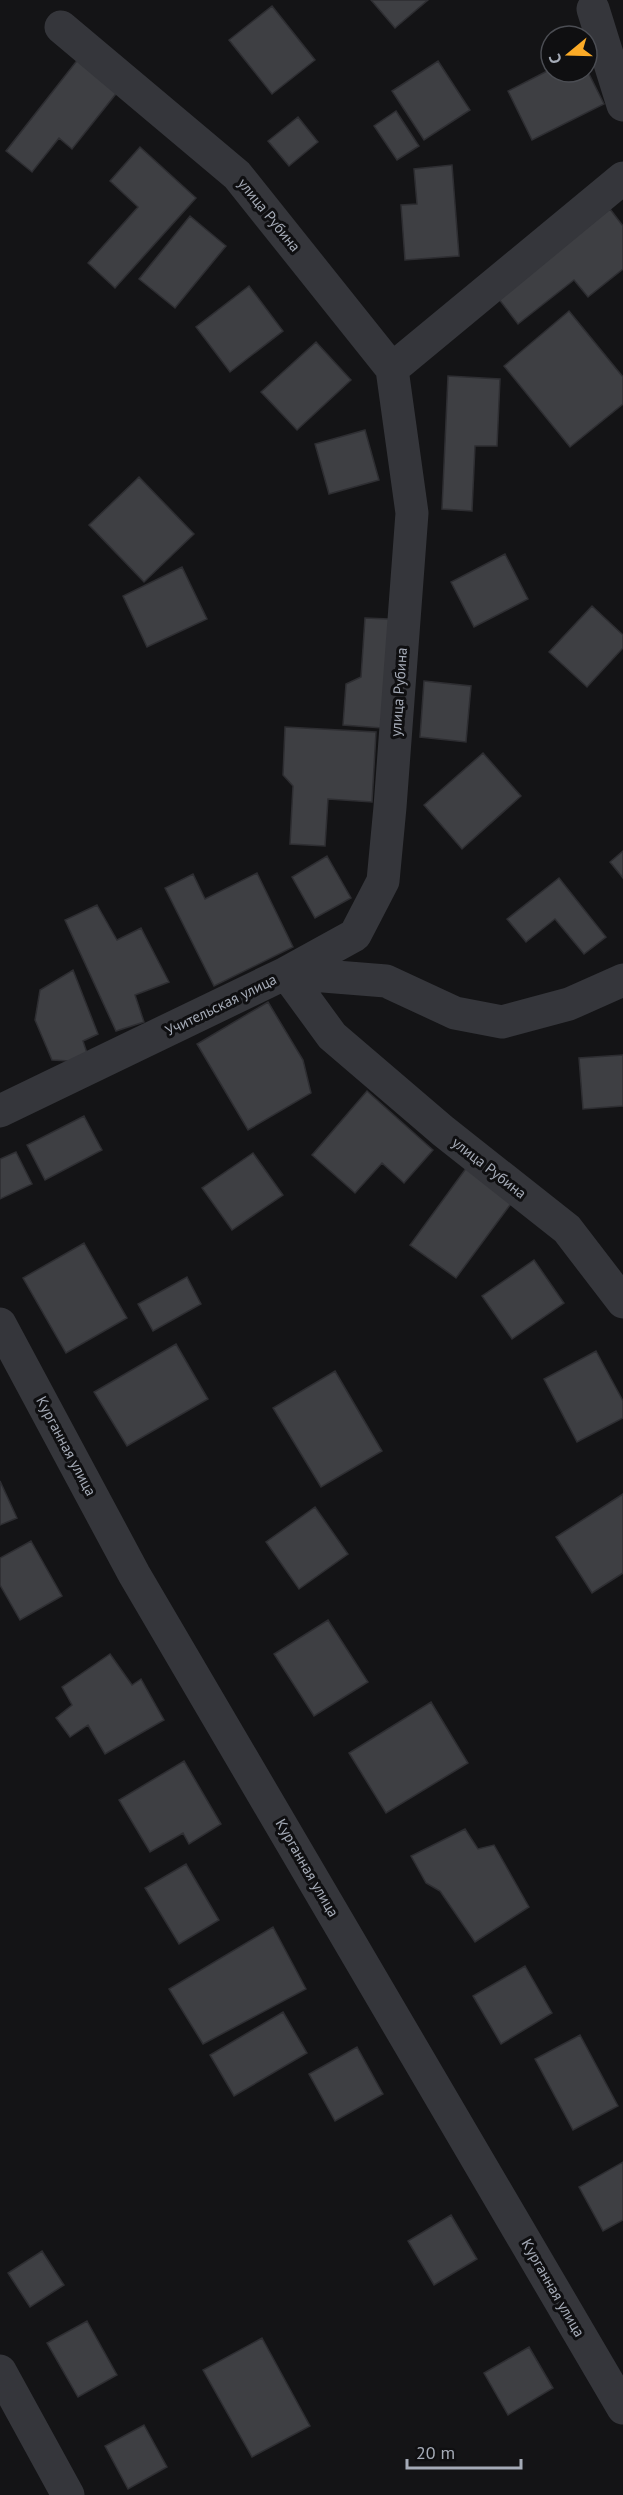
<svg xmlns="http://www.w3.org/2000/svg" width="623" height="2495" font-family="'PT Sans',sans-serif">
<rect width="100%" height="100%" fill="#141416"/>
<!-- building -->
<path fill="#3e3f43" stroke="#2e2e32" stroke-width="1.5" d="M371,0h57l-33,28z
M272,6l43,54 -43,34 -43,-54z
M79,58l40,32 -47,59 -13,-11 -27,34 -26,-21z
M438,61l32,49 -46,30 -32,-49z
M551,69v3l36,-2 17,34 -72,36 -24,-49z
M396,111l23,35 -22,14 -23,-34z
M298,117l20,25 -29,24 -21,-25z
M140,147l56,51 -81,90 -27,-25 50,-56 -28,-26z
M452,165l7,91 -54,4 -4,-55 16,-1 -3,-35z
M610,209l13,17v43l-35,28 -14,-17 -56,44 -20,-26z
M190,216l36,30 -51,62 -36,-29z
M249,286l34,45 -53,41 -34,-45z
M569,311l54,66v27l-53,43 -66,-81z
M316,342l35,38 -54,50 -36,-38z
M448,376l52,3 -3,67h-22l-3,65 -30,-2z
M365,430l14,50 -50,14 -14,-50z
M139,477l55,57 -50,48 -55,-57z
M505,554l23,45 -54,28 -23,-45z
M182,567l25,52 -60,28 -24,-51z
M592,606l31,29v13l-36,39 -38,-35z
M365,618l24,1 -7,109 -39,-3 3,-41 15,-7z
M424,681l47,5 -5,56 -46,-5z
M285,727l91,5 -4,70 -44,-3 -3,47 -35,-2 3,-58 -10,-11z
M483,753l38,43 -59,53 -38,-44z
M623,851v27l-13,-16z
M327,856l24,42 -36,20 -23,-41z
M257,873l36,74 -79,39 -49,-98 28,-14 12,25z
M559,878l47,59 -22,17 -29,-35 -29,23 -19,-23z
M97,905l20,35 24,-12 28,54 -34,13 9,27 -28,9 -51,-111z
M73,970l25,64 -15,7 4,12 -17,8 -18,-1 -17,-40 5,-30z
M268,1002l35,58 8,33 -63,37 -51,-86z
M623,1055v51l-40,3 -4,-51z
M367,1091l66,59 -29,33 -22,-20 -27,30 -43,-38z
M84,1116l18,34 -57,30 -18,-35z
M16,1152l16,32 -32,15v-40z
M253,1153l30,42 -51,35 -30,-42z
M467,1167l46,34 -57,77 -46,-33z
M84,1243l43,75 -61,35 -43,-75z
M534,1260l30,43 -52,36 -30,-43z
M187,1277l14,27 -48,27 -15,-27z
M176,1344l32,55 -81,47 -33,-54z
M596,1351l27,50v17l-46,24 -33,-63z
M335,1371l47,80 -61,36 -48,-79z
M0,1481l17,37 -17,7z
M623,1494v79l-31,20 -36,-56z
M315,1507l33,47 -49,35 -33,-47z
M31,1541l31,55 -42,24 -20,-35v-27z
M328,1620l40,62 -54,34 -40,-62z
M110,1654l22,31 9,-6 23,41 -59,34 -17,-29 -18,12 -14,-19 16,-13 -10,-18z
M431,1702l37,61 -82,50 -37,-60z
M184,1761l37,63 -32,20 -6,-11 -33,19 -31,-52z
M465,1829l13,20 16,-4 35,62 -54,35 -35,-51 -14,-8 -15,-27z
M186,1864l33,56 -40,24 -34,-56z
M273,1927l33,62 -103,55 -34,-55z
M525,1966l27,47 -51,31 -28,-48z
M283,2012l24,41 -73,43 -24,-41z
M580,2035l38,71 -45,24 -38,-71z
M357,2047l26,47 -48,27 -26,-47z
M623,2162v58l-20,11 -24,-44z
M451,2215l26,44 -43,26 -26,-44z
M42,2251l22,34 -34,22 -22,-34z
M87,2321l30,54 -39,22 -31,-54z
M262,2338l48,88 -58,31 -49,-87z
M529,2347l24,41 -45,27 -24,-42z
M144,2425l23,42 -39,22 -23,-43z"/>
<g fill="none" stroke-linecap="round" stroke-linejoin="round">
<!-- minor -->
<path stroke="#35363b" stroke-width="33" d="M593,9l30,96
M61,27l176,148 155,194 20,144 -22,294 -7,74 -28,54 -69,38 46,63 111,95 124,98 56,73
M392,369l231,-191
M0,1111l286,-138 100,8 69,32 47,9 67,-18 54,-24
M0,1324l134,250 489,834
M0,2371l68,124"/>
</g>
<g text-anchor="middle" stroke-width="6" stroke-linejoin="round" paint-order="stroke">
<!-- street labels -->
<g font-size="15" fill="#a5abb7" stroke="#0f0f11">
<text transform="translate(269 215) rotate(51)" y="5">улица Рубина</text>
<text transform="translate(399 692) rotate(-86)" y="5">улица Рубина</text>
<text transform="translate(221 1005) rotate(-26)" y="5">Учительская улица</text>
<text transform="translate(489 1168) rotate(38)" y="5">улица Рубина</text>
<text transform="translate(66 1446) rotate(62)" y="5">Курганная улица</text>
<text transform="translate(307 1868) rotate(60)" y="5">Курганная улица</text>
<text transform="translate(553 2288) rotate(60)" y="5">Курганная улица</text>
</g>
</g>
<!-- north arrow -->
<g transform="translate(569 54) rotate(251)"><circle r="28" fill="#0f0f11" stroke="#4b4d53" stroke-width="1.5"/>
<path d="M0-4.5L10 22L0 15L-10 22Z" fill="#fcab27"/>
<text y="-9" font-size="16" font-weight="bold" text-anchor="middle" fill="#a5abb7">С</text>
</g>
<!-- scale -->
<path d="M407 2459v9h114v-9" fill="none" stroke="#a5abb7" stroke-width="3"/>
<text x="416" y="2459" font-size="18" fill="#a5abb7" stroke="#0f0f11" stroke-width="4.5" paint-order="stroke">20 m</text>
</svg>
